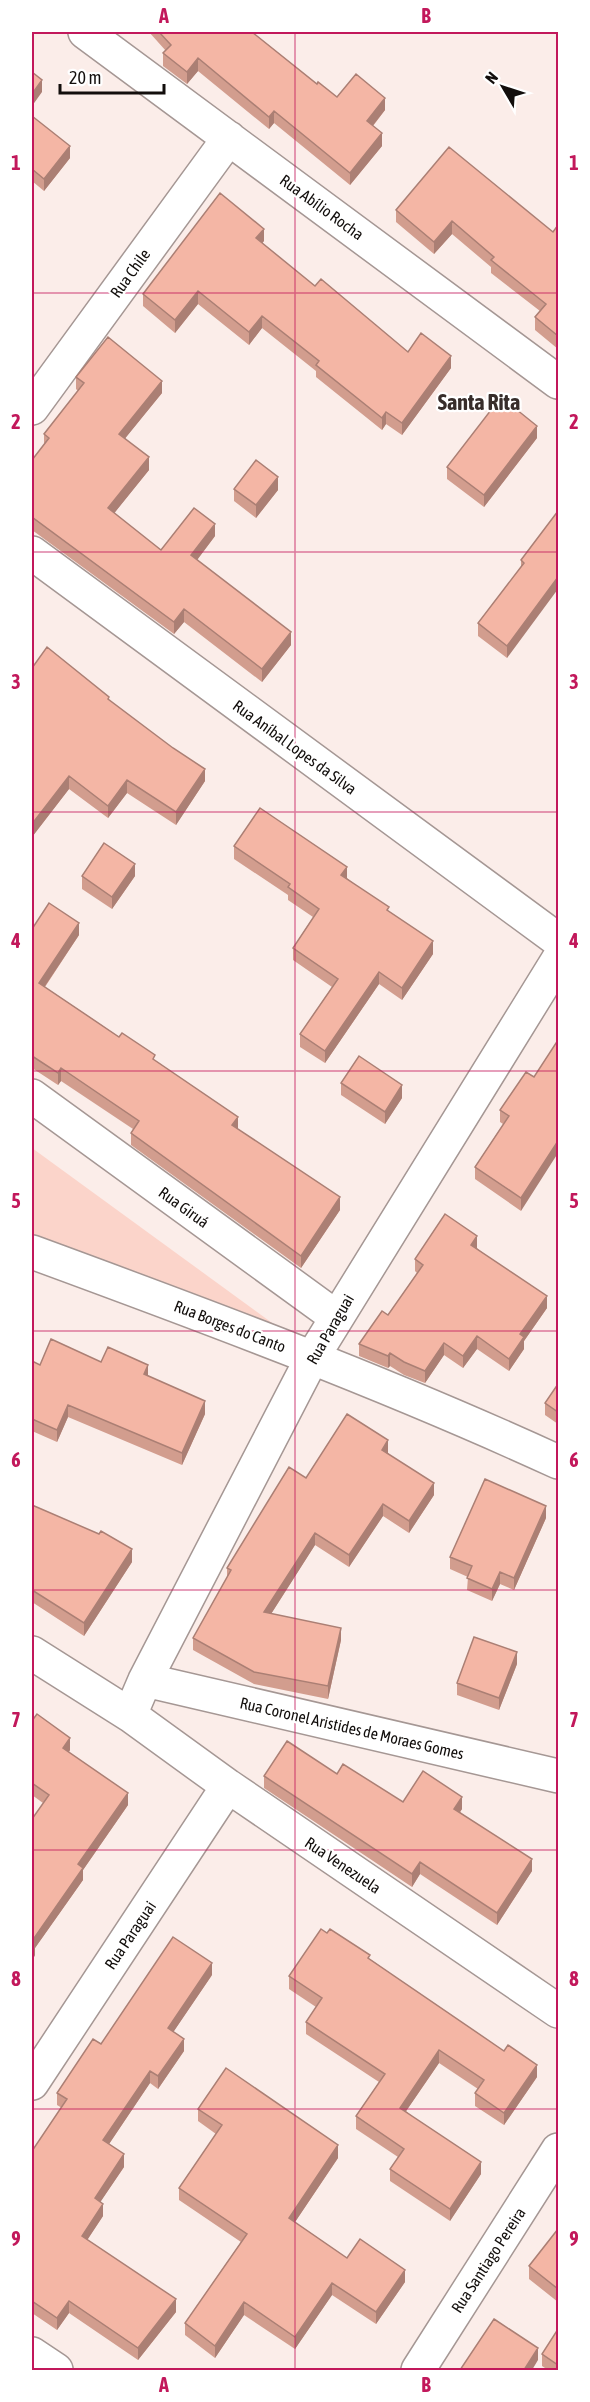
<svg xmlns="http://www.w3.org/2000/svg" width="590" height="2402" font-family="'Asap Condensed',sans-serif">
<rect width="100%" height="100%" fill="#fbede9"/>
<!-- green -->
<path fill="#fbd4ca" d="M32,1148l258,188 -258,-96z"/>
<g fill="none" stroke-linecap="round" stroke-linejoin="round">
<defs>
<path id="minor" d="M85,32l473,350
M32,408l197,-270
M32,553l526,387
M32,1096l304,221
M32,1252c177,65 354,131 526,210
M32,1653l98,62 98,71 330,225
M145,1680l413,96
M130,1715l15,-35 167,-322 246,-398
M32,2083l196,-297
M32,2354l24,16
M418,2370l140,-220"/>
</defs>
<!-- minor casing -->
<use href="#minor" stroke="#a59794" stroke-width="36"/>
<!-- minor -->
<use href="#minor" stroke="#fff" stroke-width="33"/>
</g>
<!-- wall -->
<path fill="#d29d8e" d="M149,32h103l65,52 20,13 48,13 -12,16 9,20 -32,39 -76,-62 -5,6 -71,-58 -11,13 -24,-18v-13l3,-2z
M32,116l38,42 -26,33 -12,-10z
M396,210l157,22 5,-7v124l-23,-19v-13l5,-6 -49,-38v-6l-39,-33 -18,20 -38,-32z
M264,241l-2,2 53,43 93,66 43,16 -49,67 -16,-11 -4,6 -66,-53v-6l-54,-43 -13,17 -51,-41 -23,29 -32,-27v-12z
M76,377l86,16 -37,45 24,32 -35,43 47,37 54,-14 -18,24 94,85 -29,37 -78,-60 -10,12 -142,-104v-70l12,-15v-11l34,-43 -2,-2z
M537,438l-53,69 -37,-28v-12z
M234,489l44,1 -22,28 -22,-17z
M558,511l-51,147 -29,-22v-13l43,-56v-7z
M32,668l77,33 96,80 -29,44 -49,-32 -19,25 -39,-29 -37,48z
M234,846l113,32 42,34 44,42 -31,46 -23,-16 -54,79 -25,-16v-13l32,-47 -39,-27v-12l20,-31 -25,-17v-5l-54,-36z
M82,876h53l-23,33 -30,-20z
M32,929l47,6 -34,52 110,74 83,68 102,81 -39,58 -170,-123v-12l2,-4 -72,-48 -3,4 -26,-17z
M526,1072l-5,139 -46,-32v-12l28,-43 -3,-2v-12z
M341,1083l61,15 -17,26 -44,-29z
M477,1248l70,60 -23,33v8l-15,22 -32,-22 -14,19 -19,-13 -19,28 -21,-8 -14,-9 -2,2 -29,-12v-12l29,-29 29,-42 -2,-2v-12z
M32,1361l8,4 61,-3 47,14 57,38 -23,51 -114,-48 -11,25 -25,-11z
M558,1384v40l-13,-9v-12z
M388,1453l46,42 -25,38 -26,-17 -34,51 -34,-22 -44,69 70,26 -13,59 -74,-15 -61,-34v-12l34,-61v-9l79,-90z
M32,1505l100,57 -48,74 -52,-34z
M546,1518l-32,72 -14,-6 -8,17 -25,-11 1,-13 -18,-8v-12z
M517,1664l-18,46 -42,-15v-12z
M32,1716l38,34 -1,2 59,53 -45,65v10l-48,68v7l-3,6 11,-158 -11,-8z
M337,1774l66,28 59,7 -2,3 72,59 -35,54 -77,-51 -8,13 -148,-99v-12z
M370,1959l167,118 -33,48 -29,-19v-13l3,-4 -39,-26 -33,48 75,63 -31,47 -60,-40v-12l8,-12 -42,-28v-13l23,-34 -73,-48v-12l10,-15 -27,-18v-13z
M212,1975l-39,57 11,19 -26,38 -8,-6 -41,61 15,23 -24,35 3,14 -16,24 89,72 -38,48 -69,-47 -12,17 -25,-17v-162l30,-43 -5,-3v-12l44,-49z
M198,2109l140,49 -43,64 52,36 58,24 -29,42 -44,-29 -37,54 -51,-34 -29,43 -30,-23v-12l56,-81 -62,-42v-12l37,-54 -18,-13z
M558,2229v73l-29,-23v-13z
M558,2329v41h-10l-6,-4v-12z"/>
<!-- shaded-wall -->
<path fill="#ab7f74" d="M198,58v13l-11,13v-12z
M42,80v12l-10,14v-12z
M385,98v12l-18,23v-12z
M274,111v12l-5,6v-12z
M382,133v13l-32,39v-12z
M70,146v12l-26,33v-12z
M452,221v13l-18,20v-12z
M264,229v12l-8,10v-13z
M198,291v13l-23,29v-13z
M262,316v12l-13,17v-13z
M451,356v12l-49,67v-12z
M162,381v12l-43,53v-12z
M386,412v12l-4,6v-12z
M537,426v12l-53,69v-12z
M149,457v13l-41,51v-13z
M278,477v13l-22,28v-13z
M215,524v12l-24,32v-13z
M558,577v12l-51,69v-12z
M184,609v13l-10,12v-12z
M291,632v13l-29,37v-13z
M205,769v12l-29,44v-13z
M69,776v13l-37,48v-13z
M127,780v13l-19,25v-12z
M135,864v12l-23,33v-12z
M347,867v12l-6,-4z
M79,923v12l-40,60v-12z
M433,941v13l-31,46v-12z
M379,972v12l-54,79v-12z
M61,1068v13l-3,4v-12z
M402,1085v13l-17,26v-12z
M238,1117v12l-6,-4z
M558,1141v12l-37,58v-13z
M340,1197v13l-39,58v-12z
M477,1236v12l-6,9v-12z
M547,1296v12l-23,33v8l-15,22v-12l11,-25z
M477,1336v13l-14,19v-12z
M444,1343v12l-19,28v-12z
M390,1353v13l-2,2v-12z
M148,1365v12l-4,-3z
M205,1401v13l-23,51v-12z
M68,1405v12l-11,25v-12z
M388,1440v13l-6,9v-12z
M434,1483v12l-25,38v-12z
M383,1504v12l-34,51v-12z
M546,1506v12l-32,72v-12z
M315,1533v12l-51,80v-13z
M132,1549v13l-48,74v-13z
M500,1572v12l-8,17v-12z
M341,1628v12l-13,59v-13z
M517,1652v12l-18,46v-12z
M70,1738v12l-7,10v-12z
M128,1793v12l-45,65v10l-48,68v7l-3,6v-20l46,-77z
M462,1797v12l-8,12v-12z
M532,1859v12l-35,54v-12z
M420,1862v12l-8,13v-13z
M212,1963v12l-44,65v-12z
M184,2039v12l-26,38v-13z
M439,2050v13l-39,57v-12z
M537,2065v12l-33,48v-12z
M150,2071v12l-47,70v-13z
M338,2145v13l-49,73v-13z
M124,2154v13l-29,43v-12z
M481,2162v12l-31,47v-12z
M103,2204v12l-21,32v-12z
M405,2270v12l-29,42v-12z
M332,2283v12l-37,54v-12z
M176,2299v13l-38,48v-12z
M69,2301v12l-12,17v-12z
M244,2302v13l-29,43v-12z
M538,2348v12l-6,10h-8z"/>
<!-- building -->
<path fill="#f4b6a5" stroke="#ab7f74" stroke-width="1.5" d="M159,32h93l65,52 1,-2 19,15 19,-23 29,24 -18,23 15,12 -32,40 -76,-62 -5,6 -71,-59 -11,14 -24,-19 8,-8z
M32,72l10,8 -10,14z
M32,116l38,30 -26,33 -12,-10z
M449,147l104,85 5,-7v111l-23,-19 11,-13 -55,-44 3,-3 -42,-36 -18,21 -38,-32z
M220,193l44,36 -8,9 59,48 6,-7 87,73 13,-19 30,23 -49,67 -16,-11 -4,6 -66,-53 3,-4 -57,-45 -13,16 -51,-41 -23,29 -32,-26z
M108,337l54,44 -43,53 30,23 -41,51 53,42 33,-42 21,16 -24,31 100,77 -29,37 -78,-60 -10,13 -142,-105v-57l17,-22 -5,-4 40,-51 -8,-6z
M501,397l36,29 -53,69 -37,-28z
M256,460l22,17 -22,28 -22,-16z
M558,511v66l-51,69 -29,-23 46,-60 -3,-3z
M47,647l62,50 -1,2 65,49 32,21 -29,43 -49,-32 -19,26 -39,-30 -37,48v-87l1,-2 -1,-2v-65z
M260,808l87,59 -6,8 48,32 -2,3 46,31 -31,47 -23,-16 -54,79 -25,-17 38,-55 -45,-31 26,-39 -31,-22 2,-3 -56,-38z
M104,843l31,21 -23,33 -30,-21z
M49,903l30,20 -40,60 80,54 3,-4 33,22 -2,4 85,58 -6,8 108,72 -39,59 -170,-123 8,-12 -78,-53 -3,5 -26,-17v-127z
M558,1040v101l-37,57 -46,-31 34,-51 -9,-6 26,-38 8,5z
M359,1056l43,29 -17,27 -44,-29z
M445,1214l32,22 -6,9 76,51 -27,38 4,3 -15,22 -32,-23 -14,20 -19,-13 -19,28 -21,-9 -14,-9 -2,3 -29,-12 23,-33 6,4 35,-50 -8,-6z
M51,1339l50,23 7,-15 40,18 -4,9 61,27 -23,52 -114,-48 -11,25 -25,-11v-58l8,4z
M558,1384v28l-13,-9z
M347,1414l41,26 -6,10 52,33 -25,38 -26,-17 -34,51 -34,-22 -51,79 77,16 -13,58 -74,-14 -61,-34 38,-68 -4,-2 62,-101 17,11z
M485,1479l61,27 -32,72 -14,-6 -8,17 -25,-11 5,-12 -22,-9z
M32,1505l67,29 2,-3 31,18 -48,74 -52,-33z
M474,1637l43,15 -18,46 -42,-15z
M37,1714l33,24 -7,10 65,45 -50,71 5,4 -51,73 3,2 -3,5v-129l17,-24 -17,-12v-67l2,2z
M287,1741l50,33 6,-10 60,38 20,-31 39,26 -8,12 78,50 -35,54 -77,-51 -8,12 -148,-98z
M321,1929l6,4 3,-4 40,26 -2,3 136,93 4,-6 29,20 -33,48 -29,-20 9,-13 -45,-30 -39,58 81,54 -31,47 -60,-40 14,-20 -48,-33 29,-42 -79,-52 16,-24 -33,-22z
M173,1937l39,26 -44,65 16,11 -26,37 -8,-5 -47,69 21,14 -29,44 8,6 -21,32 94,63 -38,49 -69,-47 -12,17 -25,-17v-150l35,-52 -10,-6 36,-54 8,5z
M226,2068l112,77 -49,73 58,40 13,-19 45,31 -29,42 -44,-29 -37,54 -51,-35 -29,44 -30,-23 62,-89 -68,-46 43,-63 -24,-16z
M558,2229v60l-29,-23z
M494,2319l44,29 -14,22h-64z
M558,2329v36l-16,-11z"/>
<!-- grid -->
<path fill="none" stroke="#c2185b" stroke-width="1.5" stroke-opacity="0.55" d="M295,32v2338M32,293h526M32,552h526M32,812h526M32,1071h526M32,1331h526M32,1590h526M32,1850h526M32,2109h526"/>
<g text-anchor="middle" stroke-width="4.5" stroke-linejoin="round" paint-order="stroke">
<!-- street labels -->
<g font-size="16" fill="#120e0c" stroke="#fff">
<text transform="translate(322 207) rotate(36)" y="6">Rua Abílio Rocha</text>
<text transform="translate(130 273) rotate(-54)" y="6">Rua Chile</text>
<text transform="translate(295 747) rotate(36)" y="6">Rua Aníbal Lopes da Silva</text>
<text transform="translate(184 1207) rotate(36)" y="6">Rua Giruá</text>
<text transform="translate(230 1326) rotate(21)" y="6">Rua Borges do Canto</text>
<text transform="translate(330 1329) rotate(-60)" y="6">Rua Paraguai</text>
<text transform="translate(352 1728) rotate(13)" y="6">Rua Coronel Aristides de Moraes Gomes</text>
<text transform="translate(343 1865) rotate(34)" y="6">Rua Venezuela</text>
<text transform="translate(130 1935) rotate(-56)" y="6">Rua Paraguai</text>
<text transform="translate(488 2260) rotate(-57)" y="6">Rua Santiago Pereira</text>
</g>
<!-- district labels -->
<g font-size="22" font-weight="bold" fill="#372d2a" stroke="#fff">
<text x="479" y="410">Santa Rita</text>
</g>
</g>
<!-- border -->
<rect width="590" height="2402" fill="none" stroke="#ffffff" stroke-width="66"/>
<!-- north arrow -->
<g transform="translate(503 87) rotate(309)" stroke="#ffffff" stroke-width="4.5" paint-order="stroke">
<path d="M0-4.5L10 22L0 15L-10 22Z" fill="#120e0c"/>
<text y="-9" font-size="16" font-weight="bold" text-anchor="middle" fill="#120e0c">N</text>
</g>
<!-- scale -->
<path d="M60 84v9h104v-9" fill="none" stroke="#120e0c" stroke-width="3"/>
<text x="69" y="84" font-size="18" fill="#120e0c" stroke="#ffffff" stroke-width="4.5" paint-order="stroke">20 m</text>
<rect x="33" y="33" width="524" height="2336" fill="none" stroke="#c2185b" stroke-width="2"/>
<g font-size="20" text-anchor="middle" font-weight="bold" fill="#c2185b">
<text x="164" y="23">A</text>
<text x="426" y="23">B</text>
<text x="16" y="170">1</text>
<text x="574" y="170">1</text>
<text x="16" y="429">2</text>
<text x="574" y="429">2</text>
<text x="16" y="689">3</text>
<text x="574" y="689">3</text>
<text x="16" y="948">4</text>
<text x="574" y="948">4</text>
<text x="16" y="1208">5</text>
<text x="574" y="1208">5</text>
<text x="16" y="1467">6</text>
<text x="574" y="1467">6</text>
<text x="16" y="1727">7</text>
<text x="574" y="1727">7</text>
<text x="16" y="1986">8</text>
<text x="574" y="1986">8</text>
<text x="16" y="2246">9</text>
<text x="574" y="2246">9</text>
<text x="164" y="2392">A</text>
<text x="426" y="2392">B</text>
</g>
</svg>
